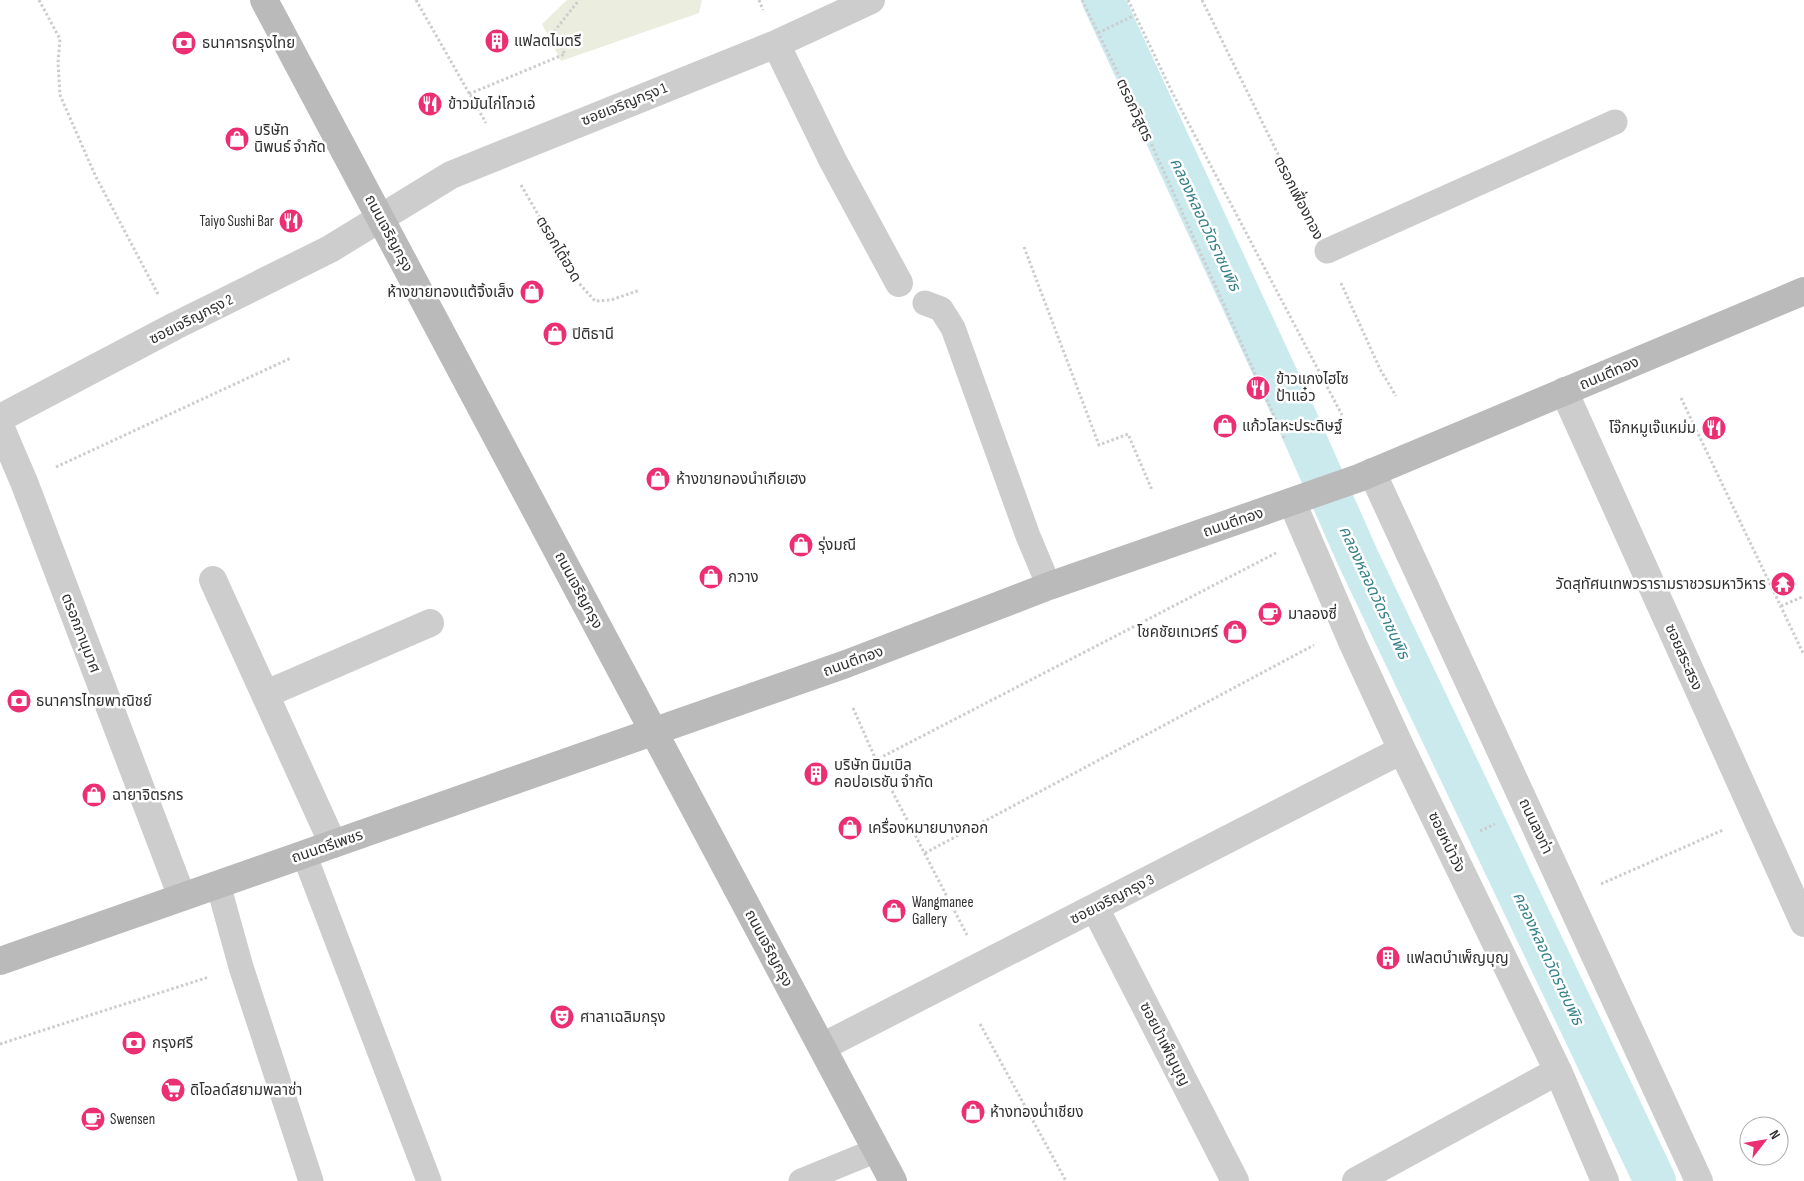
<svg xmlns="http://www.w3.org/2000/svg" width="1804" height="1181" font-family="'Sofia Sans Condensed','Noto Sans Thai',sans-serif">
<rect width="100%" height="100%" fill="#fff"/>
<!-- green -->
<path fill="#ebeede" d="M567,0h135l-3,13 -138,48 -19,-37z"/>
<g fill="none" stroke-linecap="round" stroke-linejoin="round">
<!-- canal -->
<path stroke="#caeaee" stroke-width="42" d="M1103,0l195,422 60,136 297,623"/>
<!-- path -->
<path stroke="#cdcdcd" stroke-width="3" stroke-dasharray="2.5 2.5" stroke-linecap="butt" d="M39,0l21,39 -2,24 2,32 35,80 64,121
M416,0l70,123
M759,0l4,10
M1082,0l54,110 149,330
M1128,0l44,92 170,323
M1202,0l109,221
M1098,33l37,-18
M469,94l96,-40 -12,-21 26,-33
M521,185l55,95 19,21 16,-1 29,-10
M1024,247l75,198 29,-11 24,56
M1341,283l39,86 16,27
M1681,398l123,257
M56,467l235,-109
M1781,606l23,-10
M853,708l23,52 400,-207
M876,760l91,175
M1480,831l15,-7
M925,853l389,-208
M1601,884l122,-54
M980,1024l86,157
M0,1044l209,-67"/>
<!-- service -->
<path stroke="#cdcdcd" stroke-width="25" d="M1327,251l288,-129
M925,303l16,6 12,19 75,208 21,50
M304,854l125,327
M218,884l23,83 70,214
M801,1181l76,-31"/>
<!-- minor -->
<path stroke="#cdcdcd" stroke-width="28" d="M776,44l57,117 66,122
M1564,391l240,532
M0,418l175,-92 155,-77 121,-74 325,-131 95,-44
M0,426l24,56 158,415
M1372,472l327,709
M1292,502l61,142 49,106 156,321 47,110
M213,580l120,264
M266,694l164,-71
M1095,908l140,273
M822,1047l580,-297
M1356,1181l202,-110"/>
<!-- secondary -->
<path stroke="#bababa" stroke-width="28" d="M264,0l629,1181
M0,961l846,-297 203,-78 310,-108 445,-187"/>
</g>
<!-- icons -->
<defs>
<symbol id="building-disc" viewBox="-11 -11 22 22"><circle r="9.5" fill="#ec2e72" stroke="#fff"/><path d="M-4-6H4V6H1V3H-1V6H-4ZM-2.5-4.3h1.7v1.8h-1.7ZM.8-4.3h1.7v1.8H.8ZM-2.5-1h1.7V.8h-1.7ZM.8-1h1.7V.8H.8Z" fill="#fff"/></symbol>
<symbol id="bank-disc" viewBox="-11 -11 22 22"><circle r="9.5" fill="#ec2e72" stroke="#fff"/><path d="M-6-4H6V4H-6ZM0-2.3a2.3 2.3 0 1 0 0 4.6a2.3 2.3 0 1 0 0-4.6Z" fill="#fff"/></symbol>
<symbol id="restaurant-disc" viewBox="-11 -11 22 22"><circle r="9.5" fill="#ec2e72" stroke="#fff"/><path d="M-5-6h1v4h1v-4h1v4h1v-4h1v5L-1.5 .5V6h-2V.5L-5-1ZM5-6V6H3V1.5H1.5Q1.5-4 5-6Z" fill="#fff"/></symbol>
<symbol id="shop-disc" viewBox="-11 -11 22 22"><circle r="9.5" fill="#ec2e72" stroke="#fff"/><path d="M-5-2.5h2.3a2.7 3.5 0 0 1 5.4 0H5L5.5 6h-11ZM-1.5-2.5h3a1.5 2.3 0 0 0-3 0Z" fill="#fff"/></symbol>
<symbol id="temple-disc" viewBox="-11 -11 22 22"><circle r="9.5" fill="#ec2e72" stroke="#fff"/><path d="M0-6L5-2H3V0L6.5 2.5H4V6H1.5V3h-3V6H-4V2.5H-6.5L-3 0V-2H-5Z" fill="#fff"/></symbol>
<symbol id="cafe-disc" viewBox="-11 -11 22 22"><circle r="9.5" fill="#ec2e72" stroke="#fff"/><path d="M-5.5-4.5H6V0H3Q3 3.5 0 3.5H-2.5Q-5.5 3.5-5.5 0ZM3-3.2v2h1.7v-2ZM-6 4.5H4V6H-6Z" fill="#fff"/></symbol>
<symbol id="theatre-disc" viewBox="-11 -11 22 22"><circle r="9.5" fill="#ec2e72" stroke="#fff"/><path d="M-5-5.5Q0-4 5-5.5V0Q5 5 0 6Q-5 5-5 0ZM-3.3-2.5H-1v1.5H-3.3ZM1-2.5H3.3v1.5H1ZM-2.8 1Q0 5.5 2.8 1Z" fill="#fff"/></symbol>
<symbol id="supermarket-disc" viewBox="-11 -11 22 22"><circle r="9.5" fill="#ec2e72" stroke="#fff"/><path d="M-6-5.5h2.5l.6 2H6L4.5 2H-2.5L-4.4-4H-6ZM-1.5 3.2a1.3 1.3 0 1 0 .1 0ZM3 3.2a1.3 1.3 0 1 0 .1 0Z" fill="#fff"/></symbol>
</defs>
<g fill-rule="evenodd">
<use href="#building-disc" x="483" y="27" width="28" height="28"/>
<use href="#bank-disc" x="170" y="29" width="28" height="28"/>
<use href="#restaurant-disc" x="416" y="90" width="28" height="28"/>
<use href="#shop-disc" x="223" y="125" width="28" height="28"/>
<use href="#restaurant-disc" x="277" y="207" width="28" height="28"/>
<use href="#shop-disc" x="518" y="278" width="28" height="28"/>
<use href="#shop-disc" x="541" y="320" width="28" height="28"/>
<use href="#restaurant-disc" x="1244" y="374" width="28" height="28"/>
<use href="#shop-disc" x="1211" y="412" width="28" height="28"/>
<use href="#restaurant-disc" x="1700" y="414" width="28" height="28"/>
<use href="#shop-disc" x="644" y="465" width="28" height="28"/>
<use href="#shop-disc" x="787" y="531" width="28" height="28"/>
<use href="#shop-disc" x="697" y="563" width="28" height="28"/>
<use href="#temple-disc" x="1769" y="570" width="28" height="28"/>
<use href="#cafe-disc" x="1256" y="600" width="28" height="28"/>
<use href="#shop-disc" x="1221" y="618" width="28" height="28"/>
<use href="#bank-disc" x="5" y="687" width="28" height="28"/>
<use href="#building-disc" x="802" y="760" width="28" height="28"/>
<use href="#shop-disc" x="80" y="781" width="28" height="28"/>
<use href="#shop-disc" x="836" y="814" width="28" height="28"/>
<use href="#shop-disc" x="880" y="897" width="28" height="28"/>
<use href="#building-disc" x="1374" y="944" width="28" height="28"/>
<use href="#theatre-disc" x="548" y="1003" width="28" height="28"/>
<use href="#bank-disc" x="120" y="1029" width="28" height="28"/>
<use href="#supermarket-disc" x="159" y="1076" width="28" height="28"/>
<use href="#shop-disc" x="959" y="1098" width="28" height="28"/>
<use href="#cafe-disc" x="79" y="1105" width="28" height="28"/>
</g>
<g text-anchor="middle" stroke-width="5" stroke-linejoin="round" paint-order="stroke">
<!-- poi labels -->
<g font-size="15" fill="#303030" stroke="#fff" text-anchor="start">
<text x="514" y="46">แฟลตไมตรี</text>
<text x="202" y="48">ธนาคารกรุงไทย</text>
<text x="448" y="109">ข้าวมันไก่โกวเอ๋</text>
<text x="254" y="135">บริษัท<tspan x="254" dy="17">นิพนธ์ จำกัด</tspan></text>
<text x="274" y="226" text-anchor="end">Taiyo Sushi Bar</text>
<text x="514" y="297" text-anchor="end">ห้างขายทองแต้จิ้งเส็ง</text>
<text x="572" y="339">ปิติธานี</text>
<text x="1276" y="384">ข้าวแกงไฮโซ<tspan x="1276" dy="17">ป้าแอ๋ว</tspan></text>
<text x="1242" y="431">แก้วโลหะประดิษฐ์</text>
<text x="1696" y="433" text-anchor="end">โจ๊กหมูเจ๊แหม่ม</text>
<text x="676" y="484">ห้างขายทองนำเกียเฮง</text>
<text x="818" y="550">รุ่งมณี</text>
<text x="728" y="582">กวาง</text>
<text x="1766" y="589" text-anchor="end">วัดสุทัศนเทพวรารามราชวรมหาวิหาร</text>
<text x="1288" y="619">มาลองซี่</text>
<text x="1218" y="637" text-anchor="end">โชคชัยเทเวศร์</text>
<text x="36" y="706">ธนาคารไทยพาณิชย์</text>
<text x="834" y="770">บริษัท นิมเบิล<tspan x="834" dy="17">คอปอเรชัน จำกัด</tspan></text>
<text x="112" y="800">ฉายาจิตรกร</text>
<text x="868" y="833">เครื่องหมายบางกอก</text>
<text x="912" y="907">Wangmanee<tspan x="912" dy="17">Gallery</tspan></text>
<text x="1406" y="963">แฟลตบำเพ็ญบุญ</text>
<text x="580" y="1022">ศาลาเฉลิมกรุง</text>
<text x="152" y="1048">กรุงศรี</text>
<text x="190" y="1095">ดิโอลด์สยามพลาซ่า</text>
<text x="990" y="1117">ห้างทองน่ำเชียง</text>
<text x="110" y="1124">Swensen</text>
</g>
<!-- street labels -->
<g font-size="15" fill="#303030" stroke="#fff">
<text transform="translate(624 104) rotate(-22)" y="5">ซอยเจริญกรุง 1</text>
<text transform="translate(1135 110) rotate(65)" y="5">ตรอกวิสูตร</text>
<text transform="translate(1299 198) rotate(63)" y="5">ตรอกเฟื่องทอง</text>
<text transform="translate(389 233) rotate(62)" y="5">ถนนเจริญกรุง</text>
<text transform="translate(559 249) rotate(59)" y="5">ตรอกไต้ฮวด</text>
<text transform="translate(191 319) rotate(-27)" y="5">ซอยเจริญกรุง 2</text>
<text transform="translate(1609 373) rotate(-23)" y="5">ถนนตีทอง</text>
<text transform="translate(1233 522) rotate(-19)" y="5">ถนนตีทอง</text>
<text transform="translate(579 590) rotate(62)" y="5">ถนนเจริญกรุง</text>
<text transform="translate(81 633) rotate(69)" y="5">ตรอกภานุมาศ</text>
<text transform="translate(1684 657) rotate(66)" y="5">ซอยสระสรง</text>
<text transform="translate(853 661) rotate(-20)" y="5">ถนนตีทอง</text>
<text transform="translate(1536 826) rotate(65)" y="5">ถนนลงท่า</text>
<text transform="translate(1447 842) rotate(64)" y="5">ซอยหน้าวัง</text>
<text transform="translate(327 846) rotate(-19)" y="5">ถนนตรีเพชร</text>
<text transform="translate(1112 899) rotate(-27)" y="5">ซอยเจริญกรุง 3</text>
<text transform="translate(769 948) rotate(62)" y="5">ถนนเจริญกรุง</text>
<text transform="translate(1165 1044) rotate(63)" y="5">ซอยบำเพ็ญบุญ</text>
</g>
<!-- water labels -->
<g font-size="16" font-style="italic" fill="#368189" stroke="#fff">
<text transform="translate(1206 224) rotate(65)" y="6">คลองหลอดวัดราชบพิธ</text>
<text transform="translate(1375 592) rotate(65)" y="6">คลองหลอดวัดราชบพิธ</text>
<text transform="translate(1549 958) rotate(65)" y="6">คลองหลอดวัดราชบพิธ</text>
</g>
</g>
<!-- north arrow -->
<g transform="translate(1764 1141) rotate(59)"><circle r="24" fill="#ffffff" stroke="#acacac"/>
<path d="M0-4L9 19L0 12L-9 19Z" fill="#ec2e72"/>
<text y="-8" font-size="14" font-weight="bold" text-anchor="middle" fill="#303030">N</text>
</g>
</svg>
